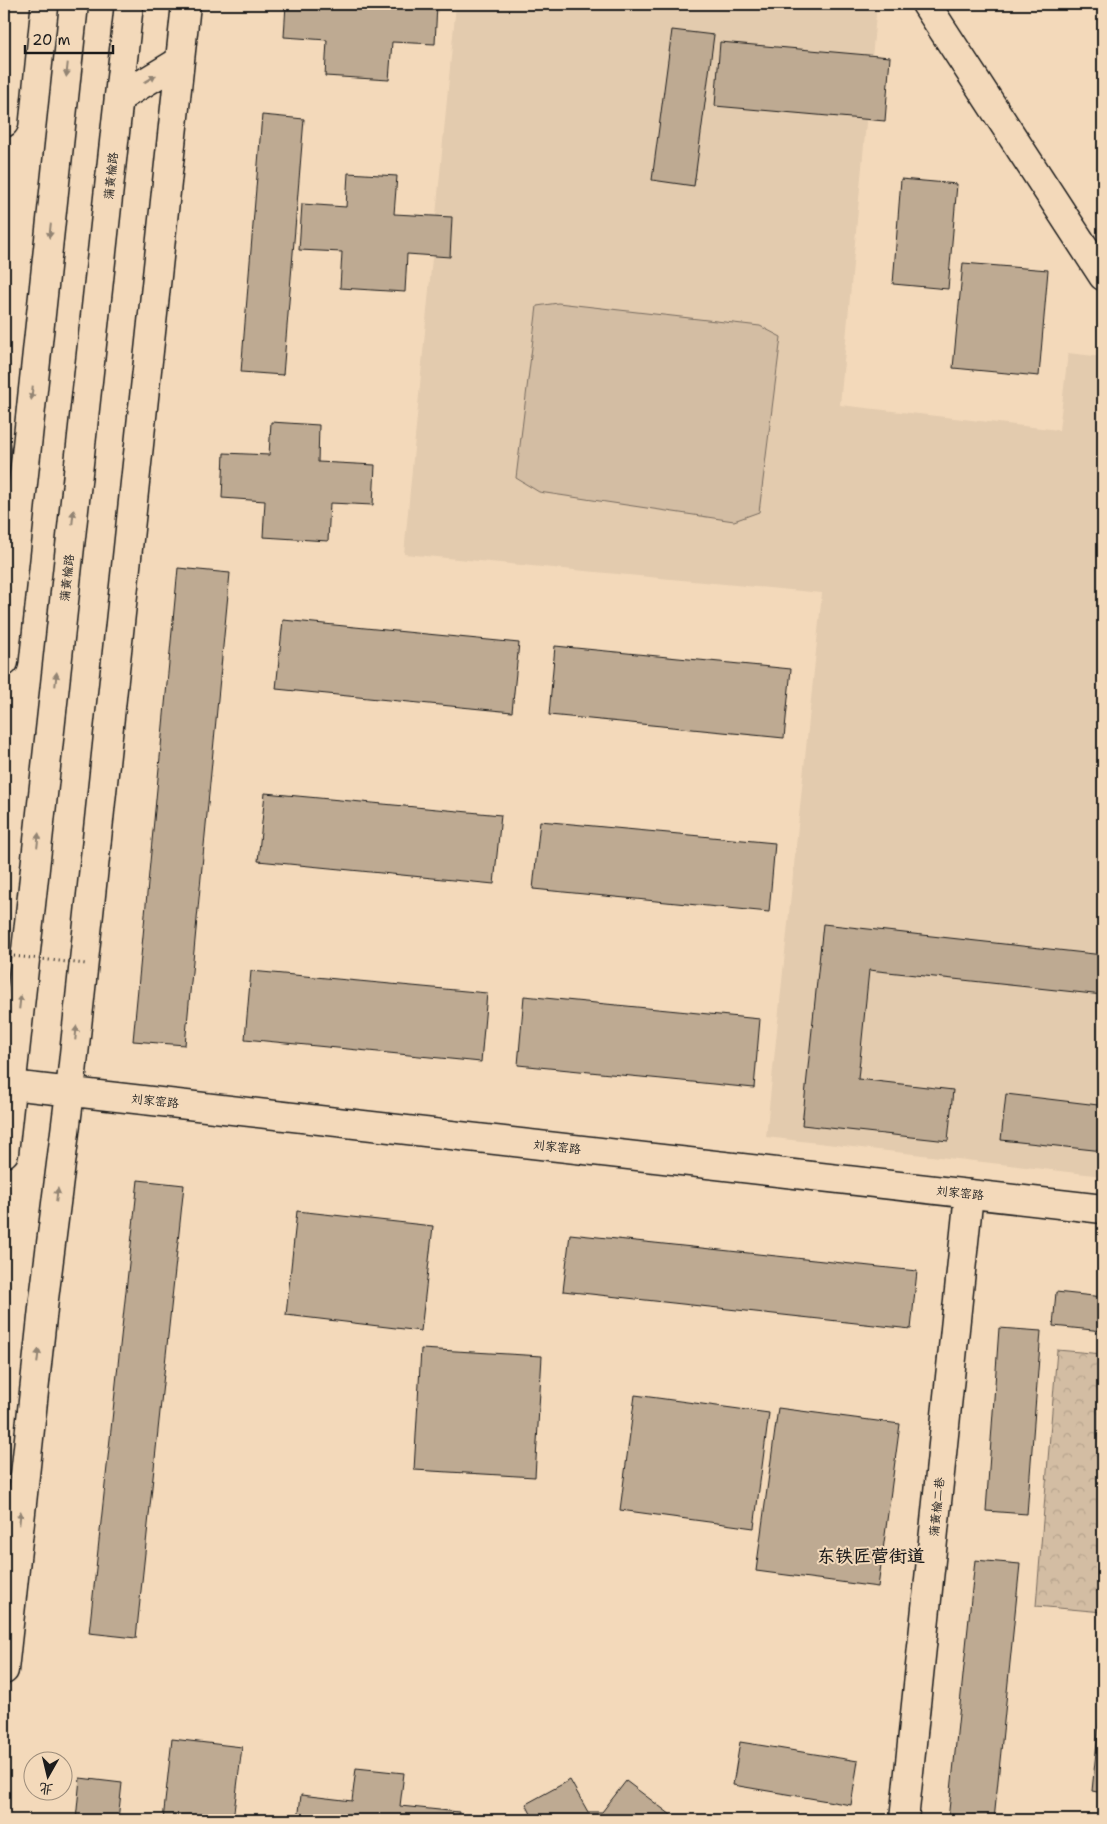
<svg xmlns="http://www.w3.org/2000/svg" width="1107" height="1824" font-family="'Shantell Sans','LXGW WenKai TC',sans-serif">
<defs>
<pattern id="park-crowns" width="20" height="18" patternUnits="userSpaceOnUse" patternTransform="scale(1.25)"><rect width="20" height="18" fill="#d3bda3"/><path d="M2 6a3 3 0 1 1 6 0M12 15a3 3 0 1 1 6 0" fill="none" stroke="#b5a28c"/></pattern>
</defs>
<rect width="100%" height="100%" fill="#f3d9ba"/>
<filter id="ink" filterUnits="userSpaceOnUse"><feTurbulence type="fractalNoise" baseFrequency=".02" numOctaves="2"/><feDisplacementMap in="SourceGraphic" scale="10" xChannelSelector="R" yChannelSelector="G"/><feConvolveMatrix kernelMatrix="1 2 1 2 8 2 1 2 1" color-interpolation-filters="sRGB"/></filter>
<g filter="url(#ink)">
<!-- built -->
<path fill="#e3cbae" d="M456,4h421l-37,401 219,25 9,-77 35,4v819l-337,-39 56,-544 -418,-39z"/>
<!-- grass -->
<path fill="#d3bda3" stroke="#786c60" d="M558,303l202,23 21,11 -22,175 -25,9 -195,-29 -23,-14 21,-172z"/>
<!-- park -->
<path fill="url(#park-crowns)" stroke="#786c60" d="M1057,1350l46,4v258l-67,-6z"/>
<!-- building -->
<path fill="#beaa92" stroke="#1c1c1c" d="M286,4h151l-2,40 -43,-2 -3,38 -64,-4 2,-36 -43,-3z
M672,30l42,5 -20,151 -42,-6z
M720,42l170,15 -5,64 -170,-15z
M262,115l42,4 -21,256 -42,-3z
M348,173l49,3 -3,38 58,3 -2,40 -43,-3 -2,38 -65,-4 2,-36 -43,-2 3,-46 44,3z
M901,179l56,5 -9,105 -55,-5z
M963,263l85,7 -9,106 -86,-8z
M271,422l48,3 -1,37 57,3 -2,40 -43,-2 -2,38 -65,-4 2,-36 -43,-3 2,-45 45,2z
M178,568l52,5 -45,472 -52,-4z
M283,620l236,23 -7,69 -236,-23z
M555,646l236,23 -7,69 -235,-23z
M265,793l236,22 -7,69 -236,-23z
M540,821l235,22 -6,69 -236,-23z
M823,924l280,31v40l-234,-25 -11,109 95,11 -5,51 -146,-16z
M251,971l236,22 -6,69 -236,-23z
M524,996l236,23 -6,69 -236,-23z
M1103,1052v99l-102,-11 5,-46 92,11z
M138,1180l46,5 -48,453 -47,-5z
M297,1211l136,15 -12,105 -135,-16z
M570,1234l347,37 -6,58 -348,-38z
M1056,1292l47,5v34l-50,-5z
M999,1328l42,3 -14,183 -41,-3z
M421,1349l121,7 -7,121 -121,-7z
M635,1395l134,18 -15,115 -134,-18z
M778,1408l122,16 -22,163 -122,-16z
M975,1560l45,4 -26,256h-46z
M1101,1703l2,1v89l-11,-2z
M172,1739l70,8 -9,73h-70z
M740,1742l118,19 -7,44 -118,-20z
M356,1768l48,5 -4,33 59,6 -1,8h-160l3,-25 51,6z
M80,1778l42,5 -4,37h-42z
M570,1780l18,32h14l24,-31 45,34 -4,5h-133l-8,-16z"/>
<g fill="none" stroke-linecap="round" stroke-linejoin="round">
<defs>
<path id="street" d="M926,4l177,272
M904,1820l65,-626"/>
<path id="secondary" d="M119,98l61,-37
M4,123l12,-119
M11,1085l1092,124
M4,1670l40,-371 26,-207 116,-1088"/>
<path id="primary" d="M4,662l70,-658
M4,1153l125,-1149"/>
</defs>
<!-- street casing -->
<use href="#street" stroke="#1c1c1c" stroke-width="31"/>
<!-- secondary casing -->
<use href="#secondary" stroke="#1c1c1c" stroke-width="31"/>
<!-- primary casing -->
<use href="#primary" stroke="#1c1c1c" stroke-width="31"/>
<!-- street -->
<use href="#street" stroke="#f3d9ba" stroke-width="28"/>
<!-- secondary -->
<use href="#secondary" stroke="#f3d9ba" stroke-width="28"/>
<!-- primary -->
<use href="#primary" stroke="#f3d9ba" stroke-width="28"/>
<!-- path-bridge -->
<path stroke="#1c1c1c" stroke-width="3" stroke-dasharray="1 4" stroke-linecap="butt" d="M4,955l82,9"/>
</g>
<!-- one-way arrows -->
<defs><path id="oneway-solid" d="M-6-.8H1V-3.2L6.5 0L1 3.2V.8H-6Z" transform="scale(1.25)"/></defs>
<g fill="#928473">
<use href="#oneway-solid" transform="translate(67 70) rotate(96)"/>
<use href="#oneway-solid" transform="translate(150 79) rotate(-31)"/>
<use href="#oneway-solid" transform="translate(50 231) rotate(96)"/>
<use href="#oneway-solid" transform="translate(32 393) rotate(96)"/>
<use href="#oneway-solid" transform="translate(73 517) rotate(-84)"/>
<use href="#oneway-solid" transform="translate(56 679) rotate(-84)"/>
<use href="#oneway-solid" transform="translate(38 840) rotate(-84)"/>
<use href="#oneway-solid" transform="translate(20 1002) rotate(-84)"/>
<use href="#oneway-solid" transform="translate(76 1033) rotate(-84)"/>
<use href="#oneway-solid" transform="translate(57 1195) rotate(-83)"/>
<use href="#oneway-solid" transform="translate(38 1356) rotate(-84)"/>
<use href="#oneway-solid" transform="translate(20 1518) rotate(-84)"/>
</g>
</g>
<g text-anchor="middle" stroke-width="4" stroke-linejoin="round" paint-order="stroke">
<!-- street labels -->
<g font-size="12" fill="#1c1c1c" stroke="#f3d9ba">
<text transform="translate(111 176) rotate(-84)" y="4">蒲黄榆路</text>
<text transform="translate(67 578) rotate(-84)" y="4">蒲黄榆路</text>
<text transform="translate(155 1101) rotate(6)" y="4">刘家窑路</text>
<text transform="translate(557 1147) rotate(6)" y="4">刘家窑路</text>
<text transform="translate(960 1193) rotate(6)" y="4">刘家窑路</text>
<text transform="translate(937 1507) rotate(-84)" y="4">蒲黄榆二巷</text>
</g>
<!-- district labels -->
<g font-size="18" font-weight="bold" fill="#1c1c1c" stroke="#f3d9ba">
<text x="871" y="1562">东铁匠营街道</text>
</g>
</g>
<!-- margin -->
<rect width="1107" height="1824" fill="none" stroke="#f3d9ba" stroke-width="20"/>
<rect x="10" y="10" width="1087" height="1804" fill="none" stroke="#1c1c1c" stroke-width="2" filter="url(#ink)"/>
<!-- north arrow -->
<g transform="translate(48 1776) rotate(188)"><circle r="24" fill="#f3d9ba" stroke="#9d8d7b"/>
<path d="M0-4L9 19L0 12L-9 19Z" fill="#1c1c1c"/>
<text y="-8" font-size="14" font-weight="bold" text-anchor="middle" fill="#1c1c1c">北</text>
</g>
<!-- scale -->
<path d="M25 45v8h88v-8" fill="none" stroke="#1c1c1c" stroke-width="2.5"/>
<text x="32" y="45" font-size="15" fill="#1c1c1c" stroke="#f3d9ba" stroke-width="4" paint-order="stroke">20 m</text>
</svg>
